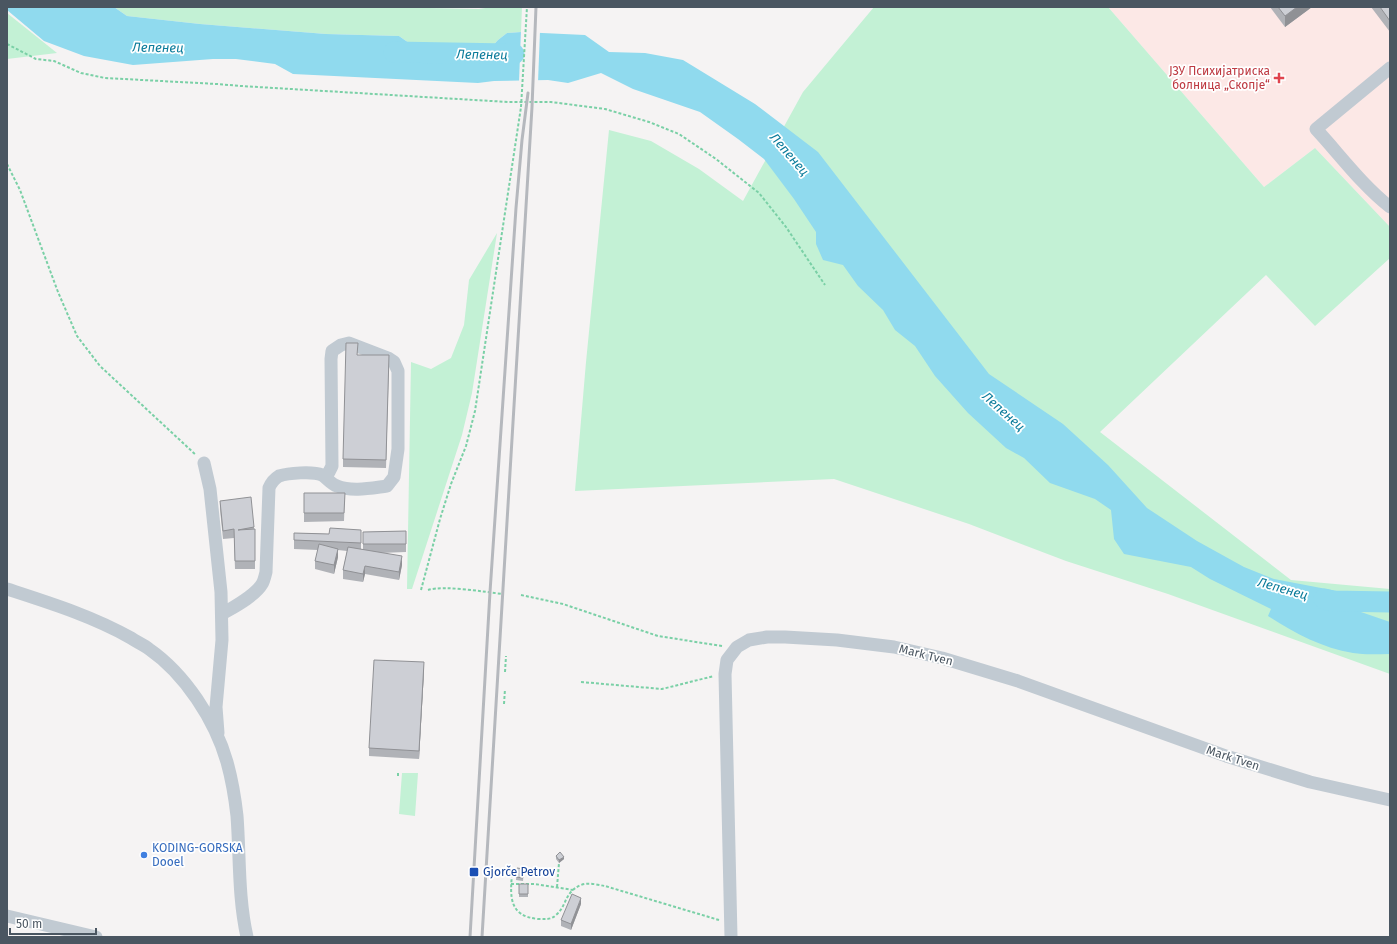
<svg xmlns="http://www.w3.org/2000/svg" width="1397" height="944" font-family="'Fira Sans',sans-serif">
<rect width="100%" height="100%" fill="#f5f3f3"/>
<!-- medical -->
<path fill="#fce8e6" d="M1108,7h282v220l-75,-79 -51,39z"/>
<!-- green -->
<path fill="#c3f1d5" d="M114,7h266l99,2 13,-2h30l-1,25 -14,1 -9,7 -17,19 -48,1 -34,-24 -73,-2 -126,-10 -73,-8z
M874,7h234l156,180 51,-39 75,79v31l-75,68 -49,-51 -166,157 191,148 99,9v85l-222,-80 -102,-33 -97,-37 -135,-45 -259,12 11,-129 23,-232 42,11 48,28 44,32 60,-109z
M7,13l50,40 -50,6z
M497,233l-25,160 -10,42 -50,154h-5l4,-227 20,7 20,-11 13,-33 5,-45z
M402,773h16l-3,43 -16,-2z"/>
<!-- water -->
<path fill="#90daee" d="M7,7h107l13,9 73,8 126,10 73,2 34,24 48,-1 17,-19 9,-7 14,-1 64,3 24,17 36,1 38,7 72,44 63,48 171,222 74,50 45,41 39,43 50,33 47,26 30,12 68,13 19,20 29,10v32c-12,0 -25,1 -37,-1 -31,-5 -59,-20 -85,-37l3,-7 -61,-30 -19,-12 -67,-13 -10,-15 -3,-29 -16,-11 -45,-16 -26,-25 -18,-10 -38,-35 -33,-37 -20,-30 -20,-16 -12,-20 -25,-24 -15,-21 -20,-5 -7,-16v-12l-22,-33 -30,-40 -26,-20 -38,-27 -67,-23 -32,-16 -33,10 -20,-3 -54,1 -16,2 -185,-9 -18,-10 -39,-5h-23l-80,6 -49,-9 -40,-15 -37,-31z"/>
<!-- pier -->
<path fill="#f5f3f3" d="M521,30l19,1 -2,51h-19z"/>
<g fill="none" stroke-linecap="round" stroke-linejoin="round">
<!-- river -->
<path stroke="#90daee" stroke-width="21" d="M394,52l120,2
M1324,599l8,2 58,1"/>
<!-- path -->
<path stroke="#7ad0a6" stroke-width="2" stroke-dasharray="3 2" stroke-linecap="butt" d="M7,44l29,15 18,2 27,12 24,5 112,6 24,2 267,16h43l54,7 44,13 30,12 37,25 43,34 27,34 39,58
M7,164l13,26 38,102 19,44 23,30 96,89
M421,590l19,-71 11,-35 15,-38 9,-35 46,-304
M428,590c17,-5 56,2 75,4
M521,595l42,9 95,32 64,10
M505,672l1,-16
M581,682l81,7 52,-13
M504,704l1,-15
M398,776v-4
M504,874h12
M512,874c-2,23 -3,42 26,45 7,0 13,1 18,-4 11,-9 8,-23 25,-30 8,-3 17,0 24,1l114,34
M511,884h24l38,6
M557,887l2,-24"/>
<!-- minor -->
<path stroke="#c1cad2" stroke-width="13" d="M1390,68l-74,61c24,26 46,56 74,78
M204,463l6,26 11,103 1,48 -6,67 2,26
M7,589c43,14 85,27 124,49 6,4 13,7 18,11 36,25 66,71 78,113 5,18 8,36 10,54 3,40 1,81 10,121
M222,614c12,-7 33,-18 40,-30 2,-3 3,-8 4,-12l3,-84c2,-5 5,-9 10,-12 9,-3 34,-5 43,-1 5,3 9,9 15,11 15,6 34,2 50,0l7,-9 4,-28v-78l-4,-9 -6,-4 -39,-15 -8,2 -9,6 -1,8 1,107 -3,6 -5,4
M7,916l89,21
M731,937l-6,-263 2,-14 10,-13 12,-7 18,-3h18l52,3 57,7 48,11 76,23 208,75 84,26 80,18"/>
<!-- rail -->
<path stroke="#b5b8bd" stroke-width="3" d="M470,937l20,-345 26,-384 6,-68 6,-47
M482,937l50,-830 4,-100"/>
<!-- path-bridge -->
<path stroke="#7ad0a6" stroke-width="2" stroke-dasharray="3 2" stroke-linecap="butt" d="M521,107l6,-100"/>
</g>
<!-- wall -->
<path fill="#b0b2b7" d="M1270,7h42l-27,20z
M1371,7h19v25z
M358,355l31,9 -3,104 -43,-1v-8z
M304,493h41l-1,28 -40,1z
M220,501l34,26v2h1v40h-20l-1,-31 -11,1 -3,-30z
M361,530v19h2v-17l43,-1v21l-26,1 22,12 -3,15 -34,-6 -2,8 -20,-3v-9l4,-19 -9,-1v7l-4,17 -19,-5v-8l3,-11 -24,-1v-16l35,1z
M424,671l-5,88 -50,-3v-8z
M556,856l8,3 -5,4 -3,-4z
M517,868l7,1 -1,12 -7,-1z
M519,884h9v13h-9z
M581,904l-10,26 -10,-4v-6z"/>
<!-- shaded-wall -->
<path fill="#909195" d="M1297,7h15l-27,20v-11z
M338,549v8l-4,17v-9z
M402,556v9l-3,15v-8z
M365,566v8l-2,8v-8z
M424,662v9l-5,88v-8z
M564,857v2l-5,4v-3z
M581,898v6l-10,26v-6z"/>
<!-- building -->
<path fill="#cdcfd5" stroke="#909195" d="M1278,7h19l-12,9z
M1380,7h10v14z
M346,343h12l-1,12h32l-3,105 -43,-1z
M304,493h41l-1,20h-40z
M251,497l3,30 -16,3 17,-1v32h-20l-1,-32 -11,2 -3,-30z
M330,528l31,2v13l-67,-3v-7l35,1z
M406,531v13h-43v-12z
M319,544l19,5 -4,16 -19,-4z
M348,547l54,9 -3,16 -34,-6 -2,8 -20,-4z
M374,660l50,2 -5,89 -50,-3z
M560,852l4,5 -5,3 -3,-4z
M517,868l7,1 -1,9 -7,-1z
M519,884h9v10h-9z
M572,894l9,4 -10,26 -10,-4z"/>
<!-- markers -->
<path fill="#e0444e" stroke="#fff" stroke-width="1.5" d="M1277 72h4v4h4v4h-4v4h-4v-4h-4v-4h4z"/>
<circle fill="#3f7fe0" stroke="#fff" stroke-width="1.5" cx="144" cy="855" r="4"/>
<rect fill="#1a4fb4" stroke="#fff" stroke-width="1.5" x="469" y="867" width="10" height="10" rx="2"/>
<g text-anchor="middle" stroke-width="3.5" stroke-linejoin="round" paint-order="stroke">
<!-- health labels -->
<g font-size="12" fill="#be3a42" stroke="#fff" text-anchor="end">
<text x="1270" y="75">ЈЗУ Психијатриска<tspan x="1270" dy="14">болница „Скопје“</tspan></text>
</g>
<!-- street labels -->
<g font-size="12" fill="#4a5661" stroke="#fff">
<text transform="translate(926 655) rotate(14)" y="4">Mark Tven</text>
<text transform="translate(1233 758) rotate(18)" y="4">Mark Tven</text>
</g>
<!-- shop labels -->
<g font-size="12" fill="#366cbe" stroke="#fff" text-anchor="start">
<text x="152" y="852">KODING-GORSKA<tspan x="152" dy="14">Dooel</tspan></text>
</g>
<!-- transit labels -->
<g font-size="12" fill="#164399" stroke="#fff" text-anchor="start">
<text x="483" y="876">Gjorče Petrov</text>
</g>
<!-- water labels -->
<g font-size="13" font-style="italic" fill="#0c7c9b" stroke="#fff">
<text transform="translate(158 47) rotate(1)" y="5">Лепенец</text>
<text transform="translate(482 54) rotate(1)" y="5">Лепенец</text>
<text transform="translate(790 154) rotate(49)" y="5">Лепенец</text>
<text transform="translate(1004 411) rotate(42)" y="5">Лепенец</text>
<text transform="translate(1283 588) rotate(16)" y="5">Лепенец</text>
</g>
</g>
<!-- border -->
<rect width="1397" height="944" fill="none" stroke="#4a5661" stroke-width="16"/>
<!-- scale -->
<path d="M10 928v6h86v-6" fill="none" stroke="#4a5661" stroke-width="2"/>
<text x="16" y="928" font-size="12" fill="#4a5661" stroke="#ffffff" stroke-width="3" paint-order="stroke">50 m</text>
</svg>
